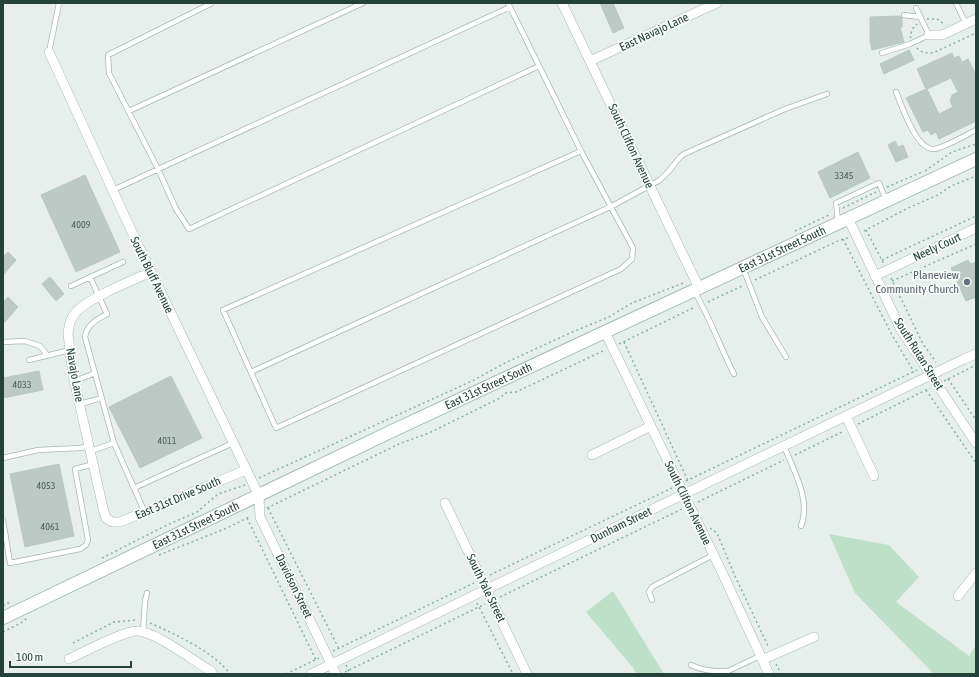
<svg xmlns="http://www.w3.org/2000/svg" width="979" height="677" font-family="'Asap Condensed',sans-serif">
<rect width="100%" height="100%" fill="#e6efeb"/>
<!-- green -->
<path fill="#bfe0c8" d="M829,534l60,11 30,32 -23,25 73,54 7,-11v29h-42l-79,-81z
M613,591l51,83h-28l-2,-5 -48,-57z"/>
<!-- building -->
<path fill="#bbcac4" stroke="#b8c9c2" fill-rule="evenodd" d="M600,3h13l11,25 -11,5z
M900,16l2,2v9h-2l4,15 -32,8 -2,-9v-24z
M909,50l5,10 -30,14 -4,-10z
M952,53l2,5 5,-2 3,6 6,-3 8,16v46l-37,18 -3,-7 -5,3 -3,-5 -5,2 -17,-34 20,-9 -9,-20zM951,78l7,14 -6,3 -2,6 3,6 -14,7 -12,-25z
M895,141l3,6 5,-2 5,12 -12,5 -8,-17z
M858,152l12,26 -40,20 -12,-26z
M85,175l35,77 -44,20 -35,-77z
M8,252l8,8 -13,15v-18z
M968,260l3,4 5,-2v35l-10,4 -15,-33z
M50,277l14,17 -8,7 -14,-17z
M8,297l10,10 -15,17v-22z
M39,371l4,19 -40,8v-20z
M171,376l31,62 -62,30 -31,-61z
M59,464l15,72 -49,11 -15,-73z"/>
<g fill="none" stroke-linecap="round" stroke-linejoin="round">
<defs>
<path id="lane" d="M212,3l-104,52 1,18 49,96 18,40 13,20 350,-163
M508,3l73,148 52,97 -1,11 -11,10 -345,159 -53,-118 358,-159
M956,3l10,21
M904,15l16,2
M49,52l10,-49
M882,53l28,-9 19,-9 -13,-27
M896,92c6,14 20,58 38,57 10,-1 32,-14 42,-19
M129,111l234,-108
M113,190l397,-183
M838,221l-2,-18 43,-20 7,17
M743,268l19,49 24,40
M90,277l17,37c-11,6 -20,10 -22,23l29,106 20,45
M71,286l52,-24
M694,291c16,26 26,56 40,83
M3,342l22,-1 15,5 7,9
M29,360l41,-10
M251,372l361,-166 48,-26 9,-9 11,-14 4,-3 101,-45 42,-15
M75,381l20,-8
M80,404l22,-6
M784,446c10,25 27,54 17,80
M91,451l23,-8
M3,458l35,-8 42,-2 10,-2
M145,513l-11,-25 99,-45
M3,520l7,43 70,-14 6,-4 2,-5 -13,-71 19,-5
M652,600l-3,-8 3,-5 61,-32
M143,633l2,-32 2,-8
M691,665c12,6 23,7 37,6l32,-15"/>
<path id="street" d="M562,3l137,285
M929,35h13l34,-16
M49,52l82,178 128,266 1,21 76,157
M590,61l127,-58
M848,218l53,112 75,113
M151,272c-20,9 -60,25 -74,39 -7,7 -8,14 -9,23l5,41 30,133 3,10 6,4h8l126,-52
M875,276l101,-48
M605,332l115,236 49,106
M846,416l28,60
M592,455l59,-29
M445,503l82,171
M958,596l18,-23
M69,659c13,-6 56,-29 69,-28 18,1 56,30 73,40l2,3
M762,660l52,-23
M311,674l653,-315 12,-5"/>
<g id="secondary">
<path id="s1" d="M3,618l387,-186 586,-273"/>
</g>
</defs>
<!-- lane casing -->
<use href="#lane" stroke="#a8b8b2" stroke-width="6"/>
<!-- street casing -->
<use href="#street" stroke="#a8b8b2" stroke-width="10"/>
<!-- secondary casing -->
<use href="#secondary" stroke="#a4bbb3" stroke-width="14"/>
<!-- path -->
<path stroke="#86b3a5" stroke-width="1.5" stroke-dasharray="2 3" stroke-linecap="butt" d="M927,19h10l7,5h1
M911,38l-1,-2 3,-8 4,-4
M917,48c4,5 10,5 16,5l43,-20
M925,171l27,-19 24,-8
M887,187l35,-15
M843,208l33,-16
M866,230l18,34
M795,231l36,-17
M864,231l44,-23 30,-13 13,-9 25,-10
M843,239l49,96 22,37
M882,260l94,-44
M891,278l32,66 13,18
M755,280l85,-40 8,-2
M892,281l84,-37
M708,302l34,-16
M624,342l65,141
M619,344l76,-37
M948,379l28,41
M944,381l32,-16
M926,390l50,73
M858,424l72,-36
M795,455l49,-24
M259,478l213,-97 33,-18 65,-30 39,-16 23,-14 54,-21
M686,481l231,-111
M698,502l86,-42
M267,508l134,-65 28,-10 71,-35 5,-5 11,-1 89,-42
M268,508l71,141
M247,518l69,142
M710,528l7,5 18,43 34,72
M159,555l68,-27 24,-12
M102,558l65,-33 30,-13 21,-18 27,-9
M490,575l182,-87
M500,597l182,-88
M477,603l36,71
M3,606l7,-4
M150,623c25,11 64,29 80,51
M3,632l18,-9 6,-5
M73,643l41,-21 23,-2
M333,651l141,-68
M776,664l5,10
M346,665l4,9
M345,672l140,-68
M286,674l33,-16"/>
<!-- lane -->
<use href="#lane" stroke="#fff" stroke-width="4.5"/>
<!-- street -->
<use href="#street" stroke="#fff" stroke-width="9"/>
<!-- secondary -->
<use href="#secondary" stroke="#fff" stroke-width="12"/>
</g>
<!-- markers -->
<circle fill="#6b7280" stroke="#f7fbf9" stroke-width="1.5" cx="967" cy="282" r="4"/>
<g text-anchor="middle" stroke-width="3.5" stroke-linejoin="round" paint-order="stroke">
<!-- number labels -->
<g font-size="10" fill="#4a645c">
<text x="844" y="179">3345</text>
<text x="81" y="228">4009</text>
<text x="22" y="388">4033</text>
<text x="167" y="444">4011</text>
<text x="46" y="489">4053</text>
<text x="50" y="530">4061</text>
</g>
<!-- street labels -->
<g font-size="12" fill="#24423a" stroke="#f7fbf9">
<text transform="translate(654 32) rotate(-25)" y="4">East Navajo Lane</text>
<text transform="translate(631 146) rotate(65)" y="4">South Clifton Avenue</text>
<text transform="translate(937 247) rotate(-25)" y="4">Neely Court</text>
<text dy="4" stroke="none"><textPath href="#s1" startOffset="862">East 31st Street South</textPath></text>
<text transform="translate(152 275) rotate(64)" y="4">South Bluff Avenue</text>
<text transform="translate(919 354) rotate(58)" y="4">South Rutan Street</text>
<text transform="translate(75 375) rotate(80)" y="4">Navajo Lane</text>
<text dy="4" stroke="none"><textPath href="#s1" startOffset="538">East 31st Street South</textPath></text>
<text transform="translate(178 498) rotate(-23)" y="4">East 31st Drive South</text>
<text transform="translate(688 503) rotate(64)" y="4">South Clifton Avenue</text>
<text transform="translate(621 525) rotate(-26)" y="4">Dunham Street</text>
<text dy="4" stroke="none"><textPath href="#s1" startOffset="214">East 31st Street South</textPath></text>
<text transform="translate(294 586) rotate(64)" y="4">Davidson Street</text>
<text transform="translate(486 588) rotate(64)" y="4">South Yale Street</text>
</g>
<!-- worship labels -->
<g font-size="12" fill="#5b616d" stroke="#f7fbf9" text-anchor="end">
<text x="959" y="279">Planeview<tspan x="959" dy="14">Community Church</tspan></text>
</g>
</g>
<!-- border -->
<rect width="979" height="677" fill="none" stroke="#24423a" stroke-width="8"/>
<!-- scale -->
<path d="M10 661v6h121v-6" fill="none" stroke="#24423a" stroke-width="2"/>
<text x="16" y="661" font-size="12" fill="#24423a" stroke="#f7fbf9" stroke-width="3" paint-order="stroke">100 m</text>
</svg>
